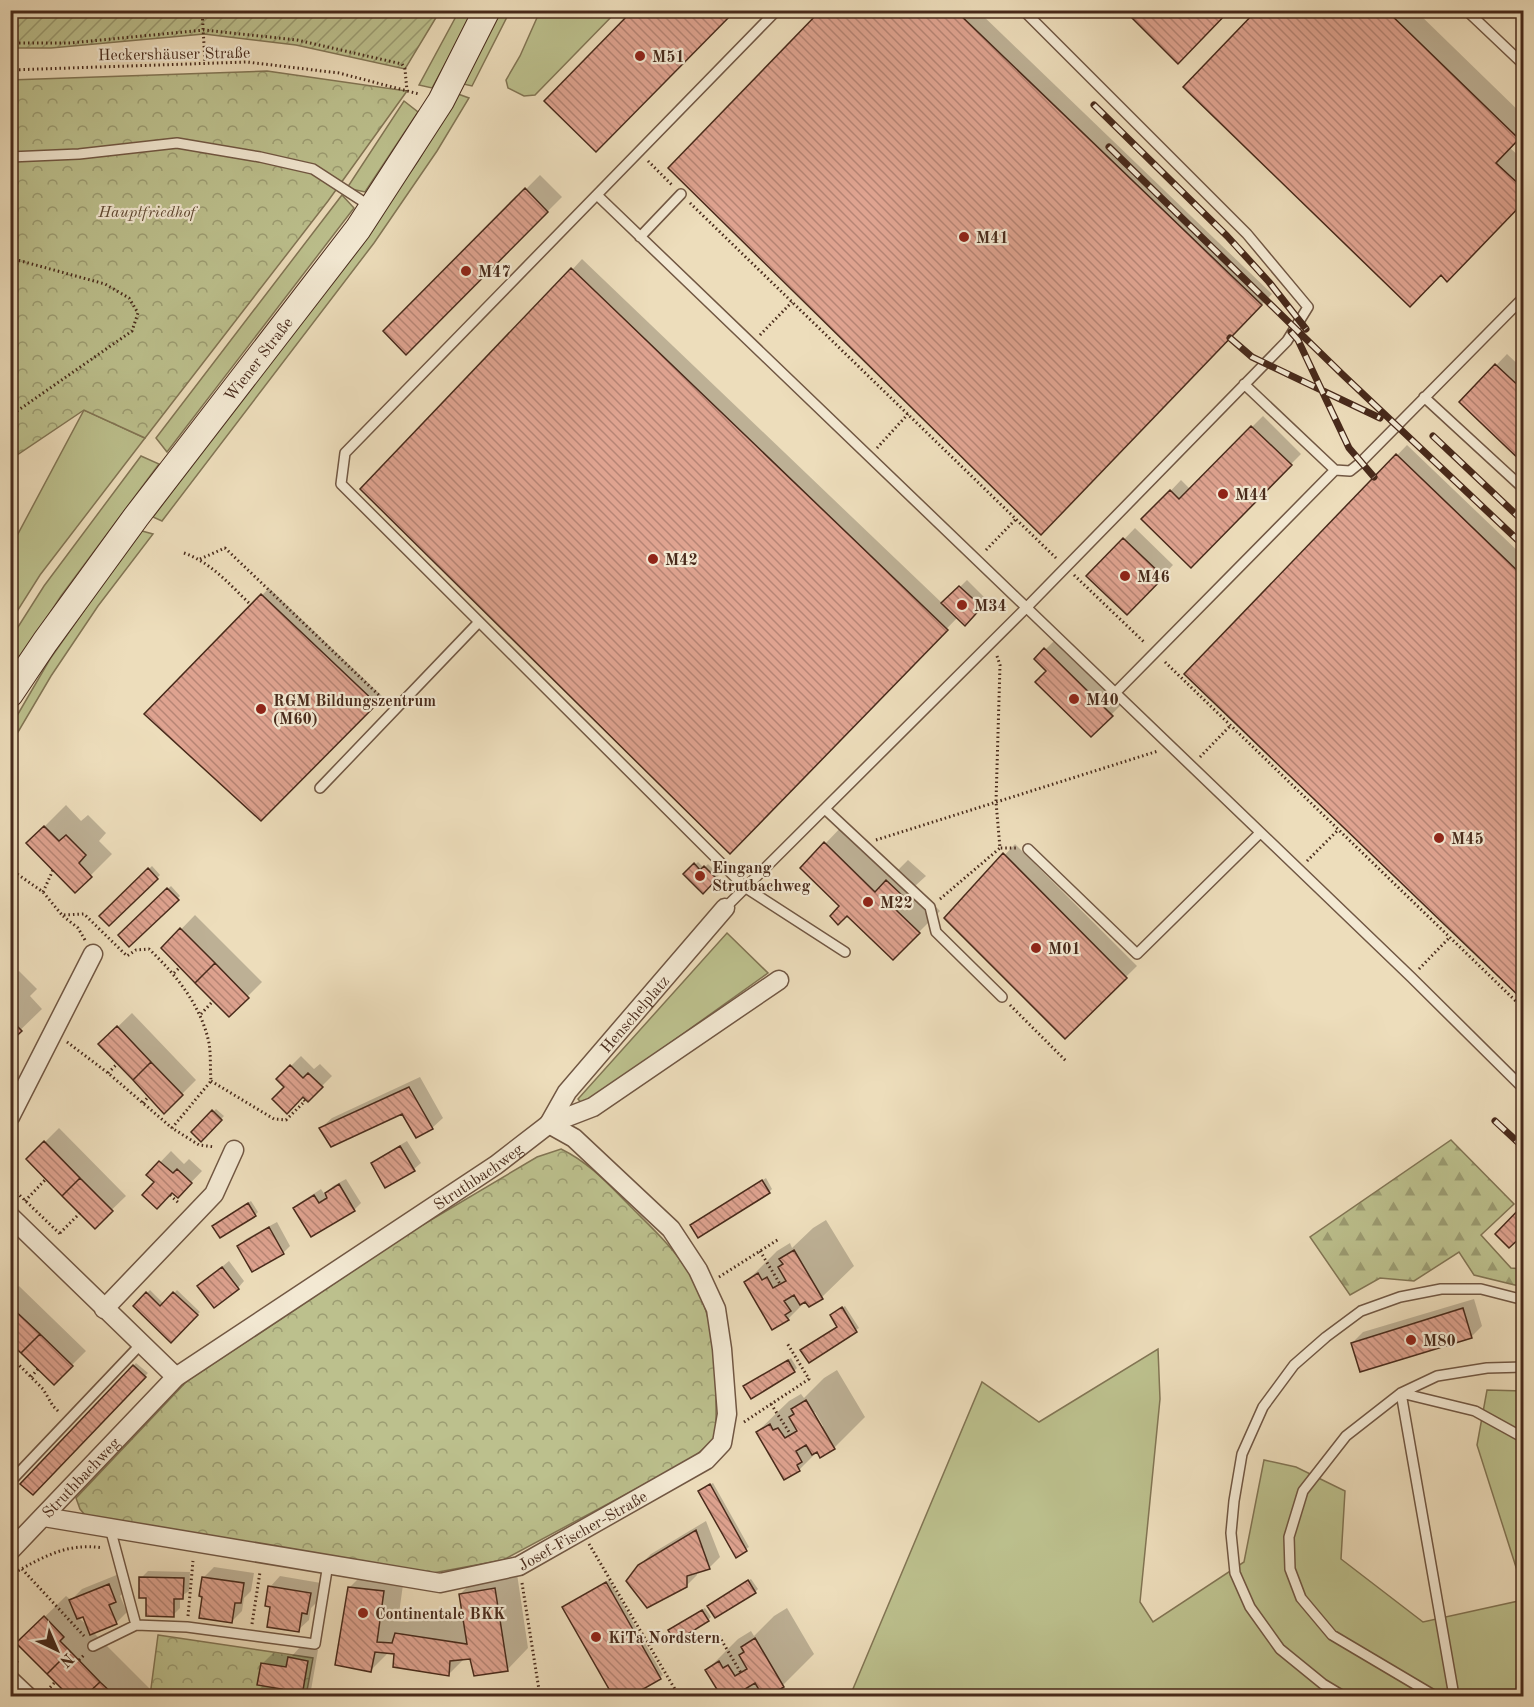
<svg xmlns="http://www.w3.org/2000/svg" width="1534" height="1707" font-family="'Old Standard TT',serif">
<defs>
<pattern id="forest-firs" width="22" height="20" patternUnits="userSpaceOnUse" patternTransform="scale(1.5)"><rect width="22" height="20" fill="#bcc08d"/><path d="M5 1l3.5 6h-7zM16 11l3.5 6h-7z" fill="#9b9c72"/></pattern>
<pattern id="park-crowns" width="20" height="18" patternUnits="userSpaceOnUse" patternTransform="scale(1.5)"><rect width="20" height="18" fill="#bcc08d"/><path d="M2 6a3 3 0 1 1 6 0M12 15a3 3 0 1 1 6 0" fill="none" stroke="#9b9c72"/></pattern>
<pattern id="garden-furrows" width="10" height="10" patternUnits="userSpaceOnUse" patternTransform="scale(1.5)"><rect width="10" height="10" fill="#bcc08d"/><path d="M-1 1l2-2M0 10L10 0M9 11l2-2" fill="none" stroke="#9b9c72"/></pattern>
<pattern id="building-back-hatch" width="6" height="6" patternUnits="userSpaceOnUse" patternTransform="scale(1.5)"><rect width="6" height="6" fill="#dfa390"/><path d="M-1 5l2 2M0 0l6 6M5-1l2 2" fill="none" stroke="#b78575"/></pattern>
</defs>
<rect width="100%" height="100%" fill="#edddbb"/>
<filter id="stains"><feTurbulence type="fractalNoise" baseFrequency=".00333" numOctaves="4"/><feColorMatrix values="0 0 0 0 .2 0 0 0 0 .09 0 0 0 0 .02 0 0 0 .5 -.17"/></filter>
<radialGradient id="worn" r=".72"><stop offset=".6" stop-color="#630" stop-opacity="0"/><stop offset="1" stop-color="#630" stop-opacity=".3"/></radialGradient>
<!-- grass -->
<path fill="#bcc08d" stroke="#827554" stroke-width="1.5" d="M459,11h15l-42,77 -13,-3z
M497,11h13l-38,75 -13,-3z
M540,11h77l-82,84 -11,1 -16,-8 -2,-8 14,-24z
M458,94l11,4 -32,53 -63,92 -212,278 -9,-4 236,-314 29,-42z
M404,101l14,11 -53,80 -18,-4z
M342,195l12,13 -187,244 -11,-14z
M84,410l61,28 -105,137 -29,46v-74z
M141,456l18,8 -98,132 -50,77v-35l33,-52z
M142,531l11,3 -55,72 -47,70 -40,68v-18l39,-67 50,-71z
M727,933l41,40 -179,128 -7,3 -4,-5z
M1158,1349l2,50 -20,203 13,20 91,-60 20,-102 32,7 49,24 -4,68 82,63 100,-22v96h-673l132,-314 57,40z
M1487,1390l36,1v198l-46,-144z"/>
<!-- forest -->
<path fill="url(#forest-firs)" stroke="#827554" stroke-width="1.5" d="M1451,1140l63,64 -33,31 30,33 12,1v18l-49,-12 -15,-23 -45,29 -34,-3 -30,17 -40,-58z"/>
<!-- park -->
<path fill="url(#park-crowns)" stroke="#827554" stroke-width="1.5" d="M267,71l140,20 -79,110 -183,237 -61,-28 -73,49 -1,-379z
M561,1149c29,14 48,36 70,58 21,21 45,43 60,69 28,47 25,108 25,161l-24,22 -189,101 -70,13 -348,-58 -5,-6 -4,-11 110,-116 233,-155 118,-70z
M158,1635l155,23 -7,38h-156z"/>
<!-- garden -->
<path fill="url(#garden-furrows)" stroke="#827554" stroke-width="1.5" d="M11,10h429v1l-35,58 -109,-24 -92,-11 -153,14h-40z"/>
<!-- shadow -->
<path fill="#0003" fill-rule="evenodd" d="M823,10h154l295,284 -231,239z
M1259,10h156l109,106v16l-15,15 15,14v40l-83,72z
M540,175l22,22 -156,156 -21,-22z
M582,259l361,345 24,-24 20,20 -23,24 -6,-7 -228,235 -158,-582z
M1507,354l17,16v92l-63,-60z
M1263,416l38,38 -110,111 -47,-46 37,-39 9,9z
M1407,445l117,112v442l-338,-325z
M1135,528l38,37 -46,48 -38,-37z
M269,588l113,108 -121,123 -114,-105z
M1056,639l66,65 -31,31 -43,-64 -12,-12z
M66,805l15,16 7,-6 18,18 -7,8 13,13 -37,37 -47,-48z
M846,822l51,49 11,-11 18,16 -11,10 25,25 -47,47 -91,-90z
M1015,844l122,122 -72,71 -119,-119z
M698,862l6,6 4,-4 11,11 -16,16 -18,-17z
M152,866l8,9 -51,49 -8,-8z
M171,886l9,10 -51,49 -9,-10z
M195,915l67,67 -33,33 -66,-67z
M19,971l18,18 -7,7 12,13 -32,31v-67l3,3z
M132,1013l64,67 -14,14 -82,-50z
M301,1056l13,13 6,-5 12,12 -24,24 -5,-5 -17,-8 -8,-8z
M420,1077l23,41 -11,10 -30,-16 -81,16 11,-10z
M216,1109l8,7 -23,24 -8,-8z
M59,1128l67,68 -31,30 -67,-67z
M407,1141l14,22 -7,6 -28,17 -13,-22 7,-7z
M171,1151l13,13 5,-5 13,12 -24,25 -30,-21z
M766,1178l6,11 -3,3 -70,44 -4,-13z
M346,1179l15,24 -7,7 -59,-2 6,-6 20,-13 4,6 8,-9z
M251,1201l7,11 -3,3 -41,11z
M826,1220l28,46 -32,31 -13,8 -3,-4 -18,18 -42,-37 31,-31 13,-8 2,5 21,-20z
M277,1222l13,24 -7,7 -44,-7 7,-7z
M229,1261l15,20 -6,7 -39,-2z
M19,1286l67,65 -32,32 -44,-42v-47z
M150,1290l14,14 13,-14 23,22 -29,29 -36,-35z
M1474,1299l8,27 -10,10 -111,34 -9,-27 11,-11z
M845,1306l14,22 -50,33 -4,-13 33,-22 -3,-13z
M791,1358l6,10 -3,3 -46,13z
M136,1363l12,10 -115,120 -11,-9z
M837,1370l28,47 -31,31 -16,3 -19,19 -42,-38 32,-31 12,-7 3,4 20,-20zM815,1412l8,14 -2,2 -9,-14z
M713,1483l36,64 -13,9 -33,-67z
M706,1521l14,36 -10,10 -13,4v4l-11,11 -47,-20 12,-12z
M371,1566l34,4 -7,51 10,1 9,-10 48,7 -5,-25 22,-21 34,-6 12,81 -21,22 -36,-13 -6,1 -16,16 -54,-22h-6l-19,19 -20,-84z
M214,1567l40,6 -3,18 -7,7 -2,13 -10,10 -28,-26 -1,-17z
M148,1571l42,1 -1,19 -9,6v11l-7,7 -25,-18 -7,-19z
M119,1574l7,16 -6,6 7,16 -11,11 -23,9 59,59 -4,4 2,1h-79l-53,-53 48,-47 5,4 11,-11zM84,1615l4,11 -8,-7z
M280,1576l41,7 -4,19 -6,6 -2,12 -11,10 -26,-24 -2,-19z
M751,1579l7,10 -3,3 -43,11z
M609,1580l54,95 -35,21h-13l-51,-89z
M705,1608l6,9 -3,3 -35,7z
M787,1608l27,46 -31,31 -13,8 -3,-5 -8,8h-36l-16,-26 31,-31 13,-8 3,5 20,-20z
M300,1647l18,3 -8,46h-54l1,-4 7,-8 -1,-21 10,-10 19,3z"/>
<!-- building -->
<path fill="url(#building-back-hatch)" stroke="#482a1b" stroke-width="1.5" d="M633,10h103l-140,142 -52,-51z
M821,10h134l307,295 -221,230 -373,-367z
M1124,10h106l-52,54z
M1257,10h129l133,129 -23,24 28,26v13l-77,80 -6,-7 -31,32 -227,-220z
M525,188l23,24 -142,143 -23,-24z
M571,268l377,362 -218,224 -370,-365z
M1495,364l29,27v73l-65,-62z
M1251,426l41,39 -101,103 -50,-49 29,-29 9,9z
M1396,454l128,123v424l-340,-327z
M1123,538l41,39 -37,38 -41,-39z
M959,586l23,21 -17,19 -24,-23z
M261,594l116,110 -116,117 -117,-107z
M1044,648l69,68 -22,21 -56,-55 11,-11 -12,-12z
M44,826l15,15 7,-6 20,20 -7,8 13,14 -17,16 -49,-50z
M824,842l51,50 11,-12 19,18 -10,11 25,24 -27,27 -46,-44 -9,9 -8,-9 9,-10 -39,-38z
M1003,853l124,125 -62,61 -121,-121z
M694,863l6,7 4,-4 13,13 -14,15 -20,-20z
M148,868l10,11 -49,47 -10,-10z
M167,888l12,12 -50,47 -11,-12z
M180,928l35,35 -20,20 -34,-35z
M215,963l34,35 -20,19 -34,-34z
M10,1019l12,12 -12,11z
M117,1026l34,36 -18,18 -35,-36z
M151,1062l32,33 -19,19 -31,-34z
M290,1065l13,13 5,-5 15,14 -15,15 -5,-5 -16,17 -15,-15 12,-12 -8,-8z
M409,1087l24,42 -17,9 -14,-24 -71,33 -12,-19z
M212,1110l10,10 -21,22 -10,-10z
M44,1141l36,37 -18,18 -36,-37z
M400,1146l15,25 -30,17 -14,-25z
M159,1161l14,12 4,-4 15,14 -14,15 -6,-5 -15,16 -15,-14 12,-13 -8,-7z
M80,1178l33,33 -18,18 -33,-33z
M762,1180l8,13 -72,45 -8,-13z
M339,1184l16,27 -44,26 -18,-29 21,-13 5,8 8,-5 -2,-5z
M248,1203l8,13 -36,22 -8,-12z
M1524,1204v30l-15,14 -14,-14z
M269,1227l15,27 -32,18 -15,-26z
M794,1250l29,49 -14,8 -4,-5 -5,3 -6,-10 -10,6 7,10 -6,4 4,5 -17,10 -28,-48 14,-9 4,7 5,-3 6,11 13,-7 -8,-14 5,-3 -4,-5z
M222,1267l17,22 -25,19 -17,-22z
M146,1292l14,14 13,-14 25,23 -27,28 -38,-37z
M10,1306l30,28 -19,19 -11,-10z
M842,1307l15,25 -48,31 -9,-13 37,-23 -7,-12z
M1463,1308l9,30 -112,34 -9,-29z
M40,1334l33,32 -19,19 -33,-32z
M788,1360l7,12 -44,27 -8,-13z
M133,1365l13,12 -113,118 -13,-11z
M806,1400l29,49 -15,9 -3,-6 -5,3 -6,-10 -10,6 6,11 -5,3 3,6 -16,9 -28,-48 14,-8 3,6 5,-2 7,10 12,-7 -8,-14 5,-3 -3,-5z
M710,1484l37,67 -11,7 -38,-67z
M696,1530l14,39 -23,7v11l-40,21 -21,-27 12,-16z
M139,1577l45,1 -1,21h-9v18l-28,-1v-18h-7z
M202,1577l42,6 -3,20h-6l-3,20 -33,-5 3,-21 -3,-1z
M748,1580l8,13 -41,25 -8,-12z
M606,1582l55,97 -30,17h-18l-51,-89z
M109,1584l7,18 -7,3 8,19 -27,11 -7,-18 -6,2 -8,-19z
M268,1586l43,7 -4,21 -5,-1 -3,19 -32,-5 3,-20 -5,-1z
M348,1587l36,4 -7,51 15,1 3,-10 72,11 -8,-50 36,-6 13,83 -34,5 -4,-17 -20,2 -1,15 -56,-9 1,-13 -19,-2 -4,20 -36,-7z
M702,1610l7,11 -34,21 -7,-12z
M44,1616l20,21 -4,4 10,10 -23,23 -31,-31z
M755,1638l29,49 -14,8 -3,-5 -6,3 -6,-10 -10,6 5,7h-29l-16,-26 14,-9 4,7 5,-3 7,11 12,-7 -8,-14 5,-3 -3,-5z
M70,1651l30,31 -15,14h-16l-22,-22z
M288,1657l20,4 -6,35h-48l1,-5 26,4 1,-6 -25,-4 4,-22 25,4z
M100,1682l15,14h-30z"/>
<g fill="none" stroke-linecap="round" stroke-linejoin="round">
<defs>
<path id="service" d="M777,10l-432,443 -4,31 405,404 99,64
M1466,10l58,55
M10,157l69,-3 98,-11 83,14 53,12 57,37
M597,195l814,782 113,112
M640,237l41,-43
M1244,384l91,86
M1424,397l100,92
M1115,693l220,-223 15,1 10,-8 164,-166
M320,788l159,-166
M825,809l105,98 6,25 66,65
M1028,849l109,105 123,-121
M725,908l301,-300 261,-267 21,-34 -61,-73 -224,-224
M10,1482l131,-138
M110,1528l26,97
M93,1646l43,-21 51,2 128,17 13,-80
M1343,1696l-20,-12 -43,-35 -30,-42 -15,-34 -4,-40 3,-32 8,-47 21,-47 31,-42 32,-28 35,-26 39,-14 41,-8h40l43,11
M1435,1696l-103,-61 -31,-37 -11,-29 -1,-32 14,-46 43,-55 55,-43 36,-17 50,-8 37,-1
M1454,1696l-53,-303 74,18 49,27"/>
<g id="minor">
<path d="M10,1117l83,-163"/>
<path id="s1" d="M549,1124l18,-32 158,-184"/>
<path d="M10,1216l166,161"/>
<path d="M104,1309l110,-115 20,-44"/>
<path id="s2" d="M44,1517l396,66 79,-17 187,-106 16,-17 5,-29 -5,-65 -6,-40 -18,-39 -27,-41 -97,-91 -25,-14"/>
<path id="s3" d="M10,1551l166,-174 320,-212 53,-41 44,-17 186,-127"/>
<path d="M10,1680l17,16"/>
</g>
<g id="secondary">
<path id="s4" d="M10,694l35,-52 91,-125 222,-288 83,-128 46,-91"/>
</g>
</defs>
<!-- service casing -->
<use href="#service" stroke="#715743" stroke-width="12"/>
<!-- minor casing -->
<use href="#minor" stroke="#715743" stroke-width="21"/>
<!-- secondary casing -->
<use href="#secondary" stroke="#482a1b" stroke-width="28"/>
<!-- path -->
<path stroke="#482a1b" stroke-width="3" stroke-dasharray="1.5 3" stroke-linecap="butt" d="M202,10l3,52
M10,43h60l134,-13 93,10 105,24 3,5 2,22
M10,70l237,-8 92,11 80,21
M648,161l25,25
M690,203l366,355
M10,258l95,26 24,14 9,15 -6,18 -122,85
M760,335l32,-33
M877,448l31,-34
M986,550l30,-31
M184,553c28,10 46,32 67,52
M200,559l25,-11 160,153
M1074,575l71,68
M997,656l3,9 -4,137 4,46h16
M1165,662l359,347
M1200,757l30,-31
M876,840l282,-89
M1307,861l31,-31
M10,869l33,23 19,23 22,-1 43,42 9,-6 13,-1c27,26 52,56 60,94 2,12 1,26 2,38l-39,47 27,17 16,2
M43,892l10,-22
M940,899l60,-51
M63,916l15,12 7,12
M1419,969l30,-31
M174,973l6,-6
M1010,1005l56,56
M201,1014l12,-13
M67,1042l41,31 64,55
M108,1073l9,-9
M211,1081l63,38 12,1 19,-19 -3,-3
M143,1103l5,-6
M10,1186l50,48
M170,1195l10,9
M25,1201l21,-22
M60,1233l20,-20
M760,1251l20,33
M719,1277l60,-38
M10,1356l33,33 10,17 7,7
M31,1377l7,-8
M771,1404l20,31
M744,1422l65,-43 -22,-36
M589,1544l90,152
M22,1569l62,67
M10,1575c32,-17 56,-33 93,-27
M522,1583l18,113
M188,1616l5,-55
M252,1624l8,-52
M719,1636l22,37
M10,1656l8,7
M79,1660l6,-6
M44,1694l11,-12"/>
<!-- service -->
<use href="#service" stroke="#f3e9d3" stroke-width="9"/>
<!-- minor -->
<use href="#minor" stroke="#f3e9d3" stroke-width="18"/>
<!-- secondary -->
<use href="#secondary" stroke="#f3e9d3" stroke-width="26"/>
<defs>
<path id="rail" d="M1094,105l133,131 42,46 37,47
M1109,147l233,227 182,172
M1291,332l7,8 51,108 25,29
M1230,338l22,19 128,61
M1433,436l91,86
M1495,1121l29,27"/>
</defs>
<!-- rail casing -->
<use href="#rail" stroke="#482a1b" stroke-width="7"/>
<!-- rail -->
<use href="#rail" stroke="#f3e9d3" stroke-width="4.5" stroke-dasharray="14" stroke-linecap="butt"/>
</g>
<!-- markers -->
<g fill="#8f2418" stroke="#f3e9d3" stroke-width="2">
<circle cx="640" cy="56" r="6"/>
<circle cx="964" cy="237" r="6"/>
<circle cx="466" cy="271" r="6"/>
<circle cx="1223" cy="494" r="6"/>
<circle cx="653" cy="559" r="6"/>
<circle cx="1125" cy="576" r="6"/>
<circle cx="962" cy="605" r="6"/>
<circle cx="1074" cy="699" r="6"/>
<circle cx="261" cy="709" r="6"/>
<circle cx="1439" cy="838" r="6"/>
<circle cx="700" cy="876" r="6"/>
<circle cx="868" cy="902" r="6"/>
<circle cx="1036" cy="948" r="6"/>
<circle cx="1411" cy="1340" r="6"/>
<circle cx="363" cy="1613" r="6"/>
<circle cx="596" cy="1637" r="6"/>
</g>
<g text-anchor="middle" stroke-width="4.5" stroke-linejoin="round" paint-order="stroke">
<!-- street labels -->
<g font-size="16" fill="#482a1b" stroke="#f3e9d3">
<text transform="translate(174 53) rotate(-1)" y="6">Heckershäuser Straße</text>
<text dy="6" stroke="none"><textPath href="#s4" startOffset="417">Wiener Straße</textPath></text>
<text dy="6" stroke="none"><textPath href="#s1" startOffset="140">Henschelplatz</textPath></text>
<text dy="6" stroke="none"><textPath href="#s3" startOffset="603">Struthbachweg</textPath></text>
<text dy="6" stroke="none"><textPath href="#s3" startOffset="102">Struthbachweg</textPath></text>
<text dy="6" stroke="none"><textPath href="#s2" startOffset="555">Josef-Fischer-Straße</textPath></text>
</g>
<!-- poi labels -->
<g font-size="16" font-weight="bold" fill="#482a1b" stroke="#f3e9d3" text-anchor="start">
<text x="652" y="62">M51</text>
<text x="976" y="243">M41</text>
<text x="478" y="277">M47</text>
<text x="1235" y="500">M44</text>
<text x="665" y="565">M42</text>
<text x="1137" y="582">M46</text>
<text x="974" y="611">M34</text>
<text x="1086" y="705">M40</text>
<text x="273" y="706">RGM Bildungszentrum<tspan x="273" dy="18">(M60)</tspan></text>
<text x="1451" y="844">M45</text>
<text x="712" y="873">Eingang<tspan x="712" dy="18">Strutbachweg</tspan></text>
<text x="880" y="908">M22</text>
<text x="1048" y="954">M01</text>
<text x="1423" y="1346">M80</text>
<text x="375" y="1619">Continentale BKK</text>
<text x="608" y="1643">KiTa Nordstern</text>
</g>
<!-- park labels -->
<g font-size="16" font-style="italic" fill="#5f4832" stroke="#f3e9d3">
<text x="147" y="217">Hauptfriedhof</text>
</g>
</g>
<!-- margin -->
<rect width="1534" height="1707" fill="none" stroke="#edddbb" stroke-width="36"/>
<rect x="12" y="12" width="1510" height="1683" fill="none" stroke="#482a1b" stroke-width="3"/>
<rect x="18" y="18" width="1498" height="1671" fill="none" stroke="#482a1b" stroke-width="1.5"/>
<!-- north arrow -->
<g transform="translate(57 1650) rotate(136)" stroke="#f3e9d3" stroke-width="4.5" paint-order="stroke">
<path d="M0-4.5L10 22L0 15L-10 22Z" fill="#482a1b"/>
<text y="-9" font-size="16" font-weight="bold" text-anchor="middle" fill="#482a1b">N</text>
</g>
<rect width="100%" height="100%" filter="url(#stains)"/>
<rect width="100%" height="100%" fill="url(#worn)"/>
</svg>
